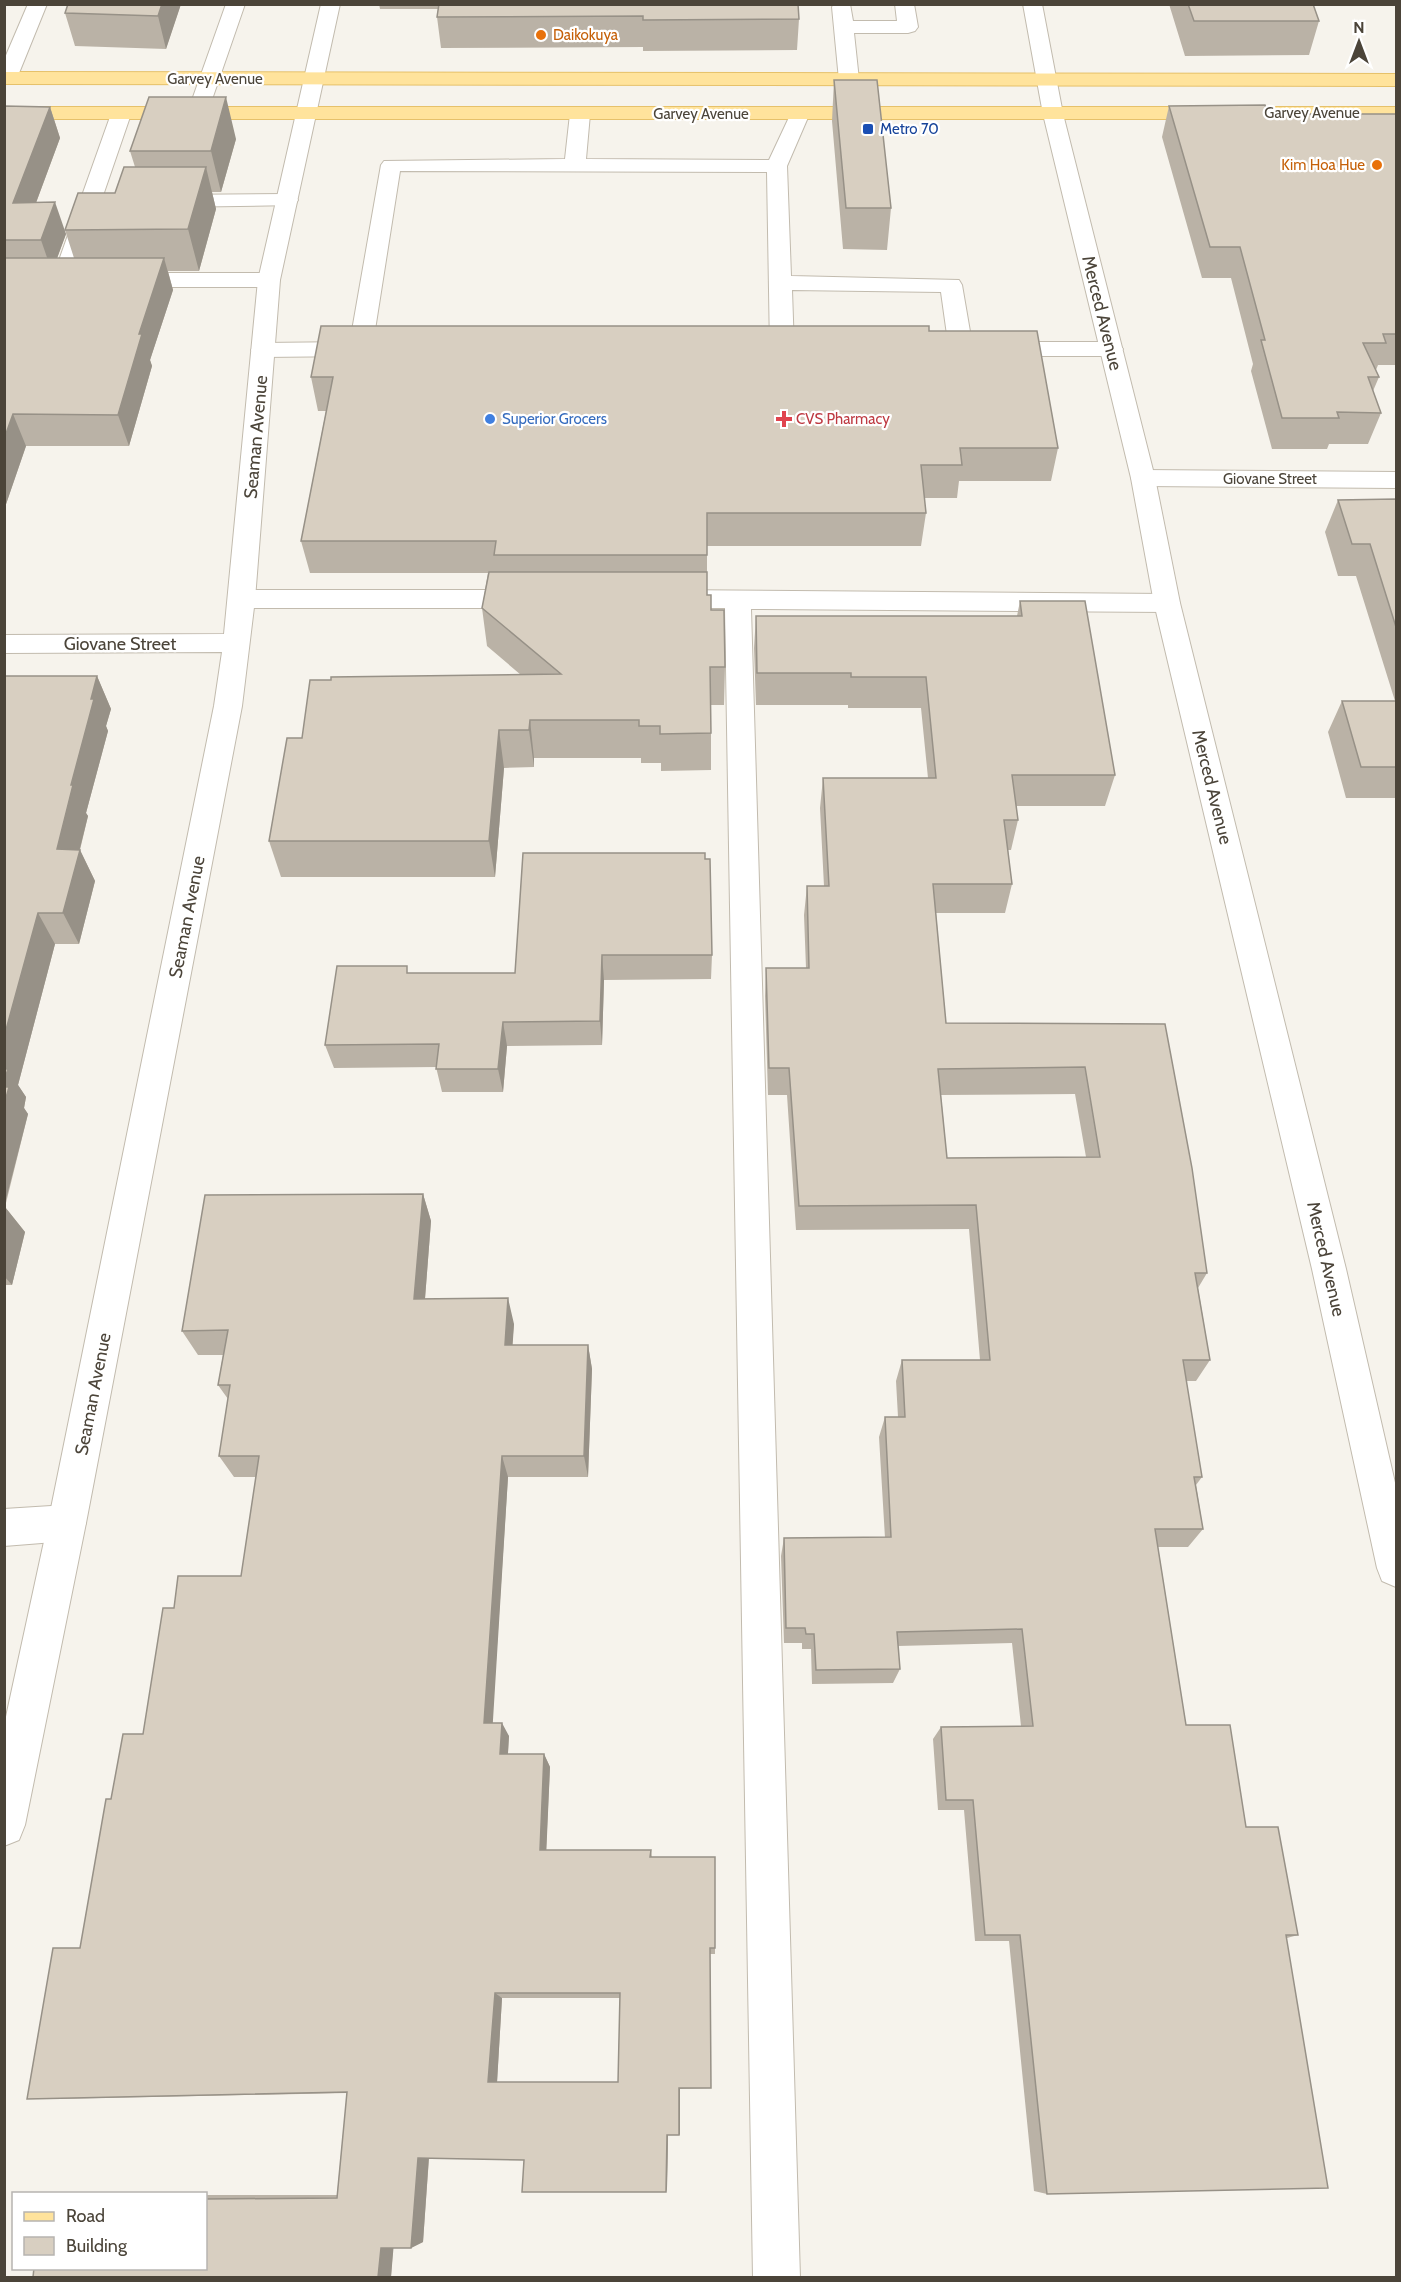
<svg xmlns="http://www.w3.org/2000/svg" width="1401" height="2282" font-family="Cabin,sans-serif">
<rect width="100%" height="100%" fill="#f6f3ec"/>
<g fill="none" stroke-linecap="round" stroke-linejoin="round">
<defs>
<path id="service" d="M28,4h19l-30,74 -3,4 -10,1v-23z
M226,4h19l-38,110 -3,4h-14l-3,-4z
M834,4h16l3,17h44l-2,-17h19l4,23 -3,4 -7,2h-54l5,47 -3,4h-14l-3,-4 -7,-73z
M121,108l7,2 3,4 -57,166 -3,5 -8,2 -8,-2 -3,-5 59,-166 3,-4z
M580,108l7,2 3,4 -4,45 183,1 23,-49h14l3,4 -22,51 4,110 168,4 3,5 11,64 -4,5 -8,2 -8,-2 -4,-5 -8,-57 -149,-2 2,59 -4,5 -8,2 -8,-2 -4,-5 -3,-177 -367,-1 -28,178 -4,5 -8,2 -97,1 -8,-2 -4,-5 4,-5 8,-2 87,-1 31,-177 3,-4 181,-2 5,-45 3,-4z
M287,194l8,1 3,5 -3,5 -124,2 -8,-1 -3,-5 3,-5 8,-1z
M126,273h143l8,2 3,5 -3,5 -8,2h-143l-8,-2 -3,-5 3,-5z
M996,342h115l8,2 4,5 -4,5 -8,2h-115l-8,-2 -4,-5 4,-5z
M242,590h287l9,3 4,6 -4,6 -9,3h-287l-9,-3 -4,-6 4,-6z
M668,590l499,4 9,3 4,6 -4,6 -9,3 -416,-3 49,1669h-47l-28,-1670h-57l-9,-3 -4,-6 4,-6z
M67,1505l13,5 6,13 -6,13 -13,5 -63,5v-37z"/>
<path id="minor" d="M321,4h19l-60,276 -25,319 -13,107 -156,817 -61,302 -6,15 -15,6v-120l44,-203 166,-817 8,-54 -218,1v-18l220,-1 34,-354z
M1143,470l253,2v16l-253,-2 -9,-2 -3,-6 3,-6z"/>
<path id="tertiary" d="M1023,4h19l21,110 92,364 25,125 166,666 50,218v100l-14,-6 -5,-13 -65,-299 -158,-666 -23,-125 -88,-364z"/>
<path id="primary" d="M4,72l1392,2v12l-1392,-2z
M4,107h1392v12h-1392z"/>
</defs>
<!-- service casing -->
<use href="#service" stroke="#c2bbae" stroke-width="2"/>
<!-- minor casing -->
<use href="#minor" stroke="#c2bbae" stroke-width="2"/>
<!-- tertiary casing -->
<use href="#tertiary" stroke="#c2bbae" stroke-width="2"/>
<!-- primary casing -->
<use href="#primary" stroke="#e6c16a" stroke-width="2"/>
<!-- service -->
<use href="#service" fill="#fff" fill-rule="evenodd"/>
<!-- minor -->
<use href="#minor" fill="#fff" fill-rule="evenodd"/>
<!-- tertiary -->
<use href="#tertiary" fill="#fff" fill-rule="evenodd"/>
<!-- primary -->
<use href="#primary" fill="#ffe39c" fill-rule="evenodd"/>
</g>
<!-- wall -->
<path fill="#bab2a6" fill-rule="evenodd" d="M181,4l-15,45 -91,-3 -10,-33z
M379,4h419l1,15 -2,31 -154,1v-4l-202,1 -4,-31 1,-8h-58z
M1169,4h144l6,17 -10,34 -124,1z
M834,80l57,128 -4,42 -44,-1 -11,-128z
M4,106l46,1 10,31 -24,65 30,31 -9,24h17l-9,-28 50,-37 20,-26 -5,-16 106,-12 -15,53h-9l4,17 -17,62h-31l5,19 -23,70 2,6 -23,80h-103l-22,64z
M1169,106l99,8h128v251h-18l-2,5 3,7 -6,14 8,22 -13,31h-39l-2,5h-55l-21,-78 2,-7 -22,-86h-29l-40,-141z
M929,331l129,117 -7,33h-92l-2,17h-33l2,15 -5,33h-214v49l18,72 -1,38h-13v65l-50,1v-8h-20v-5h-107v9l-30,1 -9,109h-214l-12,-36 33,-103 219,-63 -34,-29 -5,-38 6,-35h-178l-9,-32 25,-130h-8l-7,-34z
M1396,499v299h-50l-18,-66 14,-31h53l-39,-125h-18l-13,-44 13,-32z
M1020,601l95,174 -10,31h-89l2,14 -7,30h-3l4,34 -7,29h-69l10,110 219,1 42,249 -9,15 12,72 -14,21h-10l16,96 -6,8 7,44 -15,18h-30l28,178 60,102 52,108 -11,3 -240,256 -13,-3 -25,-250h-34l-11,-131h-26l-5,-71 8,-12 80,-1 -9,-83 -114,3 2,23 -7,14 -81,1 -1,-35h-9v-6h-18l-3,-87 3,-18h101l-6,-101 6,-20h13l-2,-36 6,-21h78l-11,-131 -173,1 -9,-135h-19l-3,-99 1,-28h40l-2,-53 3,-29h17l-4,-78 3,-30h105l-7,-70h-73v-3h-92l-2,-57 2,-32h261zM1075,1094l11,63 -139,1 -6,-63z
M4,676h93l14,33 -5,17 2,5 -22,82 2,3 -8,34 15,31 -16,63h-24l-37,141 8,12 -2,11 4,6 -23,93 20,25 -13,53h-7l-1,4z
M523,853l189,102 -1,24 -107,1 -2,65 -95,1 -4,46h-61l-6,-25 -102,1 -9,-23 84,-72h106z
M423,1194l8,27 -6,78 89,25 -2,21h76l4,24 -4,108h-80l-16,246 17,13 -1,18h36l6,13 -4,83h105l1,7 63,91v6h-5l1,134 -31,1v45l-1,1h-11l-1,53 -1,4 -142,-32 -95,-2 -6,84 -12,6h-18l-2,29 -185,-9v-73h131l10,-102 -293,6h-27l53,-151 31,-149 32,-65 31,-126 67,-32 15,-99h-22l-15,-21 9,-57 -10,-14 5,-30h-25l-16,-24zM502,1998h118l-2,84h-121z"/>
<!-- shaded-wall -->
<path fill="#979187" d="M162,4h19l-15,45 -8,-33z
M226,97l10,42 -15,53 -10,-41z
M50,107l10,31 -36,97 -11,-32z
M206,167l10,42 -17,62 -11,-42z
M55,202l11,32 -14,38 -11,-32z
M164,258l9,32 -23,70 2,6 -23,80 -11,-31 21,-81z
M13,414l13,32 -22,64v-71z
M97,676l14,33 -5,17 2,5 -22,82 2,3 -11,44 3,-10 15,31 -16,63 -16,-31 -6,-64 34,-150z
M530,720l4,38v9l-5,-37z
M499,730l5,38 -9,109 -6,-36z
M38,913l17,31 -37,141 8,12 -2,11 4,6 -24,93v-170z
M602,955l2,25 -2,65 -2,-24z
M503,1022l4,24 -4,46 -5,-23z
M423,1194l8,27 -8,103 -9,-25z
M5,1207l20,25 -13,53 -8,-9v-66z
M508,1298l6,26 -3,45 -6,-24z
M588,1345l4,24 -4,108 -4,-21z
M502,1456l6,21 -16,259 -8,-13z
M502,1723l7,13 -2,31 -7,-13z
M544,1754l6,13 -4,92 -6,-9z
M495,1993l7,5 -5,85 -9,-1z
M679,2088l1,1v45l-1,1z
M668,2134l-1,54 -1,4 1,-57z
M429,2156l-6,86 -12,6 7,-90z
M394,2242l-3,35h-13l3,-29z"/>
<!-- building -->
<path fill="#d8cfc1" stroke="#979187" stroke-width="1.5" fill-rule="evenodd" d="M68,4h94l-4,12 -93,-3z
M439,4h359l1,15 -156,1v-4l-206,1z
M1188,4h125l6,17h-125z
M834,80h43l14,128h-45z
M149,97h77l-15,54h-81z
M1265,105l3,9h128v220h-13l3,9h-23l16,34h-11l13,36 -44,-1 2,6h-57l-21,-78h4l-25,-93h-30l-41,-141z
M4,106l46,1 -37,96 42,-1 -14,38h-37z
M124,167h82l-18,62 -123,1 13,-37h37z
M4,258h160l-25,76h3l-24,81 -105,-1 -9,25z
M321,326h608v5h108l21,117h-98l2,17h-41l5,48h-219v42h-213l2,-14h-195l32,-164h-22z
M1396,499v128l-26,-83h-18l-14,-44z
M489,572h218v23h4v15h13l1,57h-15l1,66 -51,1v-8h-21v-6h-109l-1,10h-30l-10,111h-220l18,-103h15l8,-58h21v-3l230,-3 -79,-66z
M1020,601h65l30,174h-103l6,45h-14l8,64h-79l13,139 219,1 27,144 15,105h-12l15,87h-27l19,117h-8l9,52h-48l31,196h44l16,102h32l20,108h-12l42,253 -281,6 -27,-259h-35l-12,-135h-27l-5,-73 92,-1 -11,-97 -125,3 3,37 -84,1 -2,-36h-8l-1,-6h-19l-2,-90 107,-1 -6,-120h20l-3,-57h88l-14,-155 -177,1 -10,-138h-20l-3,-100h43l-2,-82h22l-6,-108h113l-10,-101h-75v-4h-94l-1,-57h266zM1085,1067l15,90 -153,1 -9,-89z
M4,676h93l-6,23h3l-23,86h2l-16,64 23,1 -17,63h-25l-34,124z
M1342,701h54v66h-35z
M523,853h182v6h5l2,96h-110l-2,66 -97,1 -5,47h-62l3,-25 -114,1 12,-79h70v7h108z
M4,1069h4l-4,12z
M4,1087h5l-5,18z
M423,1194l-9,105 94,-1 -3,47h83l-4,111h-82l-18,267h18l-2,31h44l-4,96h111l-1,7h65v91h-5l1,140h-32v47h-12l-1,57h-144l2,-32 -106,-2 -7,90h-30l-3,29h-345l1,-9h172v-69l131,-1 10,-106 -320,7 26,-151h27l26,-149h5l12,-65h20l20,-126h11l4,-32h63l18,-120h-40l11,-71h-12l10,-55 -46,1 23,-136zM495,1993h125l-2,89h-130z"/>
<!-- markers -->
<g fill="#e8710a" stroke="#fff" stroke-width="2">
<circle cx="541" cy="35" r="6"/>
<circle cx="1377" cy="165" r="6"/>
</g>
<rect fill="#1a4fb4" stroke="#fff" stroke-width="2" x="862" y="123" width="12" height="12" rx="3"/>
<circle fill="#3f7fe0" stroke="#fff" stroke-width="2" cx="490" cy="419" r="6"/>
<path fill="#e0444e" stroke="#fff" stroke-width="2" d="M781 410h6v6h6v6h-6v6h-6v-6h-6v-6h6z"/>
<g text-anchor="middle" stroke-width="4.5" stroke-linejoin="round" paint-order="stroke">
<!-- far-food labels -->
<g font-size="15" fill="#c56008" stroke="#fff" text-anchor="start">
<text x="553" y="40">Daikokuya</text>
<text x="1365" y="170" text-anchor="end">Kim Hoa Hue</text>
</g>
<!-- far-street labels -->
<g font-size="15" fill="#4b4439" stroke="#fff">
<text x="215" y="84">Garvey Avenue</text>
<text x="1312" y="118">Garvey Avenue</text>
<text x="701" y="119">Garvey Avenue</text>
<text x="1270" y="484">Giovane Street</text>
</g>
<!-- far-transit labels -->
<g font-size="15" fill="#164399" stroke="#fff" text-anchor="start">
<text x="880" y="134">Metro 70</text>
</g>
<!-- far-shop labels -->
<g font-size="15" fill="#366cbe" stroke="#fff" text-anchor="start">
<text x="502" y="424">Superior Grocers</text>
</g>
<!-- far-health labels -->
<g font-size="15" fill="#be3a42" stroke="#fff" text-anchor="start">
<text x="796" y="424">CVS Pharmacy</text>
</g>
<!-- street labels -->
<g font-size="18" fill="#4b4439" stroke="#fff">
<text transform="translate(1102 313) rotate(76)" y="6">Merced Avenue</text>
<text transform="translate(256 437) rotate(-85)" y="6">Seaman Avenue</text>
<text x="120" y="650">Giovane Street</text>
<text transform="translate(1212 787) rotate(76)" y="6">Merced Avenue</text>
<text transform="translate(187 917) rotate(-79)" y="6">Seaman Avenue</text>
<text transform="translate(1326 1259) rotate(77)" y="6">Merced Avenue</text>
<text transform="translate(93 1394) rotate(-79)" y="6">Seaman Avenue</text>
</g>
</g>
<!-- border -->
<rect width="1401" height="2282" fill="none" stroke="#4b4439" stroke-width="12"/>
<!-- legend -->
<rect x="12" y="2192" width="195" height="78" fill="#ffffff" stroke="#b7b4b0" stroke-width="1.5"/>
<rect x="24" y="2212" width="30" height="9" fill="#ffe39c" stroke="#b7b4b0" stroke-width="1.5"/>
<text x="66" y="2222" font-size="18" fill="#4b4439">Road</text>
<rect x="24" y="2237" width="30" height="18" fill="#d8cfc1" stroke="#b7b4b0" stroke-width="1.5"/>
<text x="66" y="2252" font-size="18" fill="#4b4439">Building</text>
<!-- north arrow -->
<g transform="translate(1359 42)" stroke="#ffffff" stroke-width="4.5" paint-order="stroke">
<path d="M0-4.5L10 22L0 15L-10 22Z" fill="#4b4439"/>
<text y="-9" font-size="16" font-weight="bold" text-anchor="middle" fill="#4b4439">N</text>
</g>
</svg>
